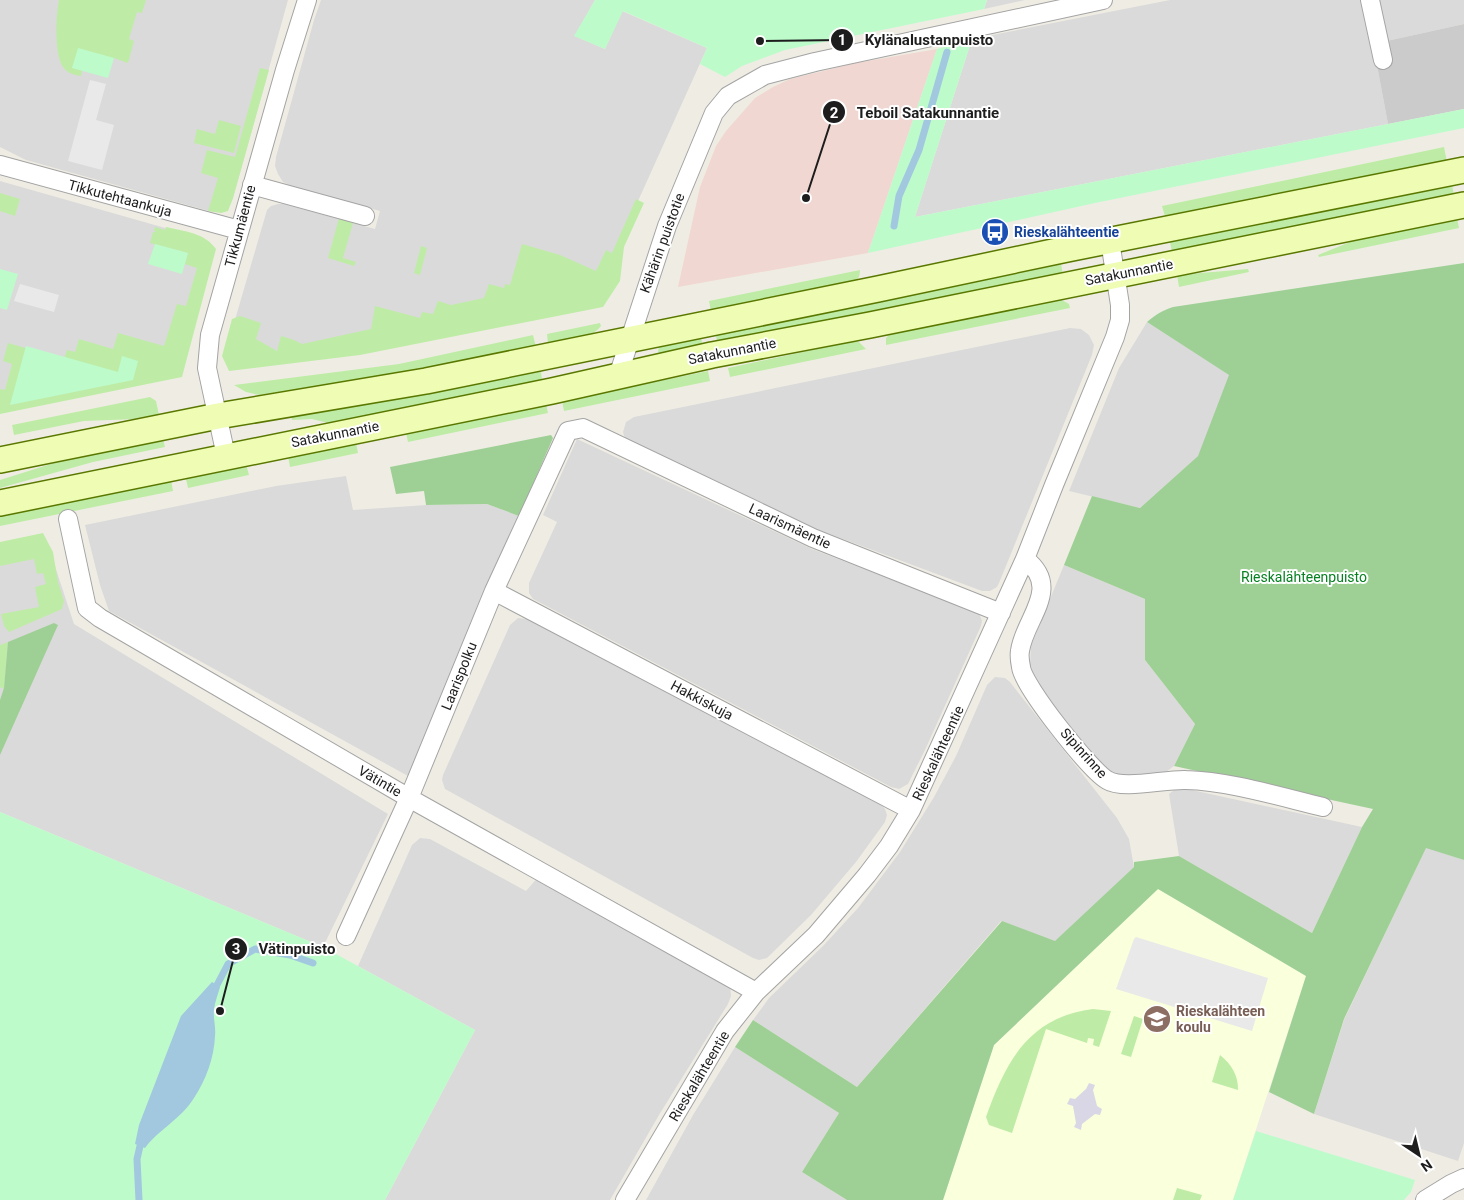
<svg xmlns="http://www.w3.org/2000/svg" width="1464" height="1200" font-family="Roboto,sans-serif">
<rect width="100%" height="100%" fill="#efede3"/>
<!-- residential -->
<path fill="#dbdada" d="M0,0h288l-55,198 -3,7 -12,7 -9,-1 -183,-51 -26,-13z
M321,0h274l-20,36 30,13 17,-38 85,37 -96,213 -43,31 -313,63 -23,-25 35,-120 4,-4 7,-2h6l91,25 5,-18 -89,-25 -8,-4 -5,-8 -3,-8 1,-9 38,-137z
M987,0h38l-41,9z
M1170,0h294v24l-91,20 15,80 -473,93 57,-178z
M0,181l204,58 -18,108 -186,60z
M1147,322l117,75 -124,111 -71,-17 50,-123z
M1070,328l11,1 8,6 5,10 -2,10 -93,228 -2,4 -7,4h-8l-163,-61 -189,-88 -6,-6 -1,-4 3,-10 8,-5z
M577,439l235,110 167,64 3,8 -1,5 -56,124 -17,34 -9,5 -8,-2 -358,-188 -4,-6v-10l28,-61 -14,-7z
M346,476l7,34 73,-5 61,-1 32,12 -111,260 -299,-165 -9,-26 -15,-60 191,-39z
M46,539l28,85 314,190 -65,133 -323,-135v-265z
M1064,565l81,34v61l50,64 -21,42 -12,9 -17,6 -34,-7 -13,-12 -62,-79 -6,-18 1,-20z
M518,618l10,1 352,184 5,6 2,6 -2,7 -29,40 -45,53 -44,43 -8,2 -6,-2 -308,-169 -3,-9 1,-5 67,-150z
M995,677l10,1 5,4 107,136 12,21 5,28 -79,75 -54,-21 -144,166 -104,-67 16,-22 54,-52 35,-38 42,-56 34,-55 22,-41 31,-71z
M1178,787l184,40 -50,106 -133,-77 -10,-62z
M420,838l10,1 96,52 13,-15 191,108 1,12 -3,8 -69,111 -49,85h-225l90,-170 -117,-64 54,-121z
M1426,847l38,13v283l-6,18 -144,-47 30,-94z
M735,1047l104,66 -37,59 45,28h-201l47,-85z"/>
<!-- commercial -->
<path fill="#f1d7d1" d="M937,49l-69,204 -190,34 22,-100 16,-41 10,-15 29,-33 18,-11 17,-8 66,-16z"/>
<!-- education -->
<path fill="#faffdc" d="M1158,889l148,87 -73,224h-290l51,-155z"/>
<!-- religious -->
<path fill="#cbcbcb" d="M1464,24v85l-76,15 -15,-80z"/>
<!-- grass -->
<path fill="#beeca6" d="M59,0h87l-4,13 -5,-1 -8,27 5,2 -6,22 -14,-5 -42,9 10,4 -1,5c-7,-1 -14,-3 -18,-9 -9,-12 -7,-52 -4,-67z
M260,68l9,2 -36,128 -5,13 -7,2 -13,-2 10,-33 -17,-5 6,-23 28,7z
M219,120l22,6 -7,27 -40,-10 3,-14 18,5z
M1444,147l3,15 -281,58 -4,-14z
M1452,185l2,10 -282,57 -2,-10z
M0,193l20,6 -5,17 -15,-5z
M636,199l8,4 -20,44 -4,34 -17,26 -243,48 -131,16 -7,-15 10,-37 8,-3 21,7 -5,16 21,12 4,-15 13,4 8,4 69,-15 4,-23 45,12 2,-6 11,2 5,-13 13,4 33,-7 5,-14 15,4 1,-4 5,1 12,-41 38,11 36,16 10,-21 6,3z
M339,218l14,5 -10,35 13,4 -2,4 -26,-8z
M1457,218l2,10 -140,29 -1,-2 37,-15z
M155,227l10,3 1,-3c18,4 39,6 50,22l-34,128 -182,37v-25l5,1 7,-26 -9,-3 5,-18 56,16 3,-9 8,2 4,-13 34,10 5,-16 46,13 13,-42 9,2 11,-38 -12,-4 3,-11 -38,-10 3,-11h3l-2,-2z
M421,246l6,2 -7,27 -6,-2z
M1061,264l2,11 -346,69 -1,-10z
M1248,269l1,3 -70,15 -2,-12z
M860,270c0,7 -2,10 -8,13l-141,29 -2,-11z
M1056,300h6l7,4 1,4 -184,37v-7l5,-5z
M600,323l1,3c-12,15 -36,15 -53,19l-1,-11z
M533,335l3,12 -135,28 -142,20 -13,-3 -12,-7 165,-21z
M701,338l2,8 -40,8 -4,-1 -1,-2 1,-4z
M854,341l5,1 7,7 -136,28 -2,-9z
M541,371l1,9 -214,43 -16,-4 -20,1 -1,-4z
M708,371l2,10 -146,30 -2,-10z
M150,397l6,4 3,14 -22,4 -53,2 -70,14 -2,-10z
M546,404l2,9 -140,29 -2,-9z
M163,439l2,8 -72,15 -93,26v-8l54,-17z
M356,442l2,11 -68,14 -2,-11z
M246,464l3,11 -61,13 -2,-9 3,-3z
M171,480l2,11 -173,35v-11z
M43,533l10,19 5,30 6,19 -2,8 -53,23 -5,-6 -3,-12 38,-7 -4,-20 11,-3 -3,-11 -6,1 -3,-15 -34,7v-24z
M8,642l-4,47 -4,-2v-42z
M1093,1009l18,2 -12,36 -6,-2 1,-6 -6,-1 -1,5 -41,-14 -34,104 -23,-8 -3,-8c20,-56 43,-100 107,-108z
M1134,1016l9,3 -12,38 -10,-3z
M1220,1055c12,10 18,20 18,35l-26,-8z
M1177,1188l25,7 -2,5h-27z"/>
<!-- forest -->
<path fill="#9ed096" d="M1464,263v597l-38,-12 -82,171 -30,95 -45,-22 37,-116 -148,-87 -164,156 -51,155h-96l-45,-28 37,-59 -104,-66 18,-27 104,67 145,-166 53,20 79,-74v-5l45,-6 133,77 50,-106 11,-18 -199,-43 21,-42 -50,-64v-61l-81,-34 28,-69 48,12 58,-52 31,-81 -82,-53c8,-7 16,-12 26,-15z
M551,435l2,3 -34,78 -32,-12 -61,1 -2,-14 -28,3 -6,-27z
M54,623l4,2 -58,130v-55l4,-12 4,-46z"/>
<!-- park -->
<path fill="#bdfbcb" d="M595,0h392l-3,9 -199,41 -43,16 -17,11 -25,-13 7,-16 -84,-37 -18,38 -31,-13z
M972,39l-57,178 549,-108v19l-369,75 -227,50 69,-204z
M78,48l36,10 -6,20 -36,-10z
M155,244l33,9 -6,21 -34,-10z
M0,269l18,5 -11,36 -7,-2z
M26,346l92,26 4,-16 16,5 -5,19 -123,25z
M0,812l323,135 152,83 -90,170h-385z
M1256,1131l159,49 -4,12 -7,8h-171z"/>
<!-- parking -->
<path fill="#e9e9e9" d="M90,80l16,4 -10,36 18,5 -12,45 -34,-9z
M20,284l39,11 -5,17 -40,-11z
M1136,937l132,41 -16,53 -136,-42 18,-50z"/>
<!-- plaza -->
<path fill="#d9d7e5" d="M1089,1083l6,2 -2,5 4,16 5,3 -2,6 -5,-1 -13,10 -1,6 -7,-3 2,-4 -3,-17 -6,-2 3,-6 5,1 11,-10z"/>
<!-- water -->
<path fill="#a1c8df" d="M212,982l8,5c-2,7 -5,15 -6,22 -1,9 2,18 1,27 -1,22 -9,44 -21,62 -14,22 -35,31 -49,50l-10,-4 4,-19 42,-109z"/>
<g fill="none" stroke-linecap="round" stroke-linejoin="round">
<!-- stream -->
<path stroke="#a1c8df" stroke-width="7" d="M894,226l5,-30 20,-46 28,-98
M217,985l11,-21 27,-15 35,6 23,8
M139,1200l-2,-41 3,-13"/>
<defs>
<path id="minor" d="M1370,0l13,60
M0,165l239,65
M252,185l113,31
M618,376l49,-150 47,-113 14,-17 37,-21 50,-13 288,-62
M226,456l-19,-88 3,-33 75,-265 22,-70
M68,519l19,89 13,10 309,180 347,194
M1025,559c38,29 -1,60 -5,92 -1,5 0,11 1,16 2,19 69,103 86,113 16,10 58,-1 79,0 43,1 95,17 137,27
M494,591l417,219
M346,936l63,-138 85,-207 74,-160 15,-3 230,110 188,75
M625,1200l100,-169 31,-39 60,-57 51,-60 22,-29 22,-36 114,-251 29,-74 61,-148 5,-17v-15l-10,-64
M1425,1200l26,-16 13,-6"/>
<path id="secondary" d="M0,460l218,-44 208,-35 452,-92 189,-40 397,-79
M0,503l552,-112 160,-36 158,-30 594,-120"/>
</defs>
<!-- minor casing -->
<use href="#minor" stroke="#a4a4a4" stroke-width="20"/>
<!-- secondary casing -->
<use href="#secondary" stroke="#5a7800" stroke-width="28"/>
<!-- minor -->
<use href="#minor" stroke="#fff" stroke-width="18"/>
<!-- secondary -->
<use href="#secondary" stroke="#eefcb4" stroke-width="25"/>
</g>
<!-- icons -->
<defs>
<symbol id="bus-disc" viewBox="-11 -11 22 22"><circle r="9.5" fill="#1a4fb4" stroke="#fff"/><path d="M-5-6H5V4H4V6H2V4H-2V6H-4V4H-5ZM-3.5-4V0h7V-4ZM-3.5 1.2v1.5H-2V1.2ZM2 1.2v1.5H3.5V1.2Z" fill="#fff"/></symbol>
<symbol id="school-disc" viewBox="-11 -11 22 22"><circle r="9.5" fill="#8d6e63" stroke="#fff"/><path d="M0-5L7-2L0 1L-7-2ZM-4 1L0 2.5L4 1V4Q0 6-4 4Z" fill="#fff"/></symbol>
</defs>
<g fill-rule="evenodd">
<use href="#bus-disc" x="979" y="216" width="32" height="32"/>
<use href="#school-disc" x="1141" y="1003" width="32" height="32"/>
</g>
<g text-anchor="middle" stroke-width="4" stroke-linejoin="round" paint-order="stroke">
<!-- street labels -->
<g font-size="14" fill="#1d1d1d" stroke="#fff">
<text transform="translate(120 198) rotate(15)" y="5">Tikkutehtaankuja</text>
<text transform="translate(240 226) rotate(-75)" y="5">Tikkumäentie</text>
<text transform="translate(662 243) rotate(-70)" y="5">Kähärin puistotie</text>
<text transform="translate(1129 272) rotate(-11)" y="5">Satakunnantie</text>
<text transform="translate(732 351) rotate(-11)" y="5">Satakunnantie</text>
<text transform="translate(335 434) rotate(-11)" y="5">Satakunnantie</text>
<text transform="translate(790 526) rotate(25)" y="5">Laarismäentie</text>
<text transform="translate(459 676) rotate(-68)" y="5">Laarispolku</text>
<text transform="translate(702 700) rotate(28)" y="5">Hakkiskuja</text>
<text transform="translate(938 753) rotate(-65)" y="5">Rieskalähteentie</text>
<text transform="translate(1084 753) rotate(48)" y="5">Sipinrinne</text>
<text transform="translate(380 781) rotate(30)" y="5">Vätintie</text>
<text transform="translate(699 1076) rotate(-59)" y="5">Rieskalähteentie</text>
</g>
<!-- transit labels -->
<g font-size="14" font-weight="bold" fill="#164399" stroke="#fff" text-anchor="start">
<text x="1014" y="237">Rieskalähteentie</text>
</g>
<!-- park labels -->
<g font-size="14" fill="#078022" stroke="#fff">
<text x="1304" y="582">Rieskalähteenpuisto</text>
</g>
<!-- education labels -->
<g font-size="14" font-weight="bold" fill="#785e54" stroke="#fff" text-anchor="start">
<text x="1176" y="1016">Rieskalähteen<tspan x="1176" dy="16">koulu</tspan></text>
</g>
</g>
<!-- callouts -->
<path fill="none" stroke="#1d1d1d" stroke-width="2" d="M760 41L842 40M806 198L834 112M220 1011L236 949"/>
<g fill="#1d1d1d" stroke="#fff" stroke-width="2">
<circle cx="760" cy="41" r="5"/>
<circle cx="806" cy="198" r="5"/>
<circle cx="220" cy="1011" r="5"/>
<circle cx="842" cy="40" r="12"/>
<circle cx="834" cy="112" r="12"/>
<circle cx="236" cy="949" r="12"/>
</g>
<g font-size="15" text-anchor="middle" font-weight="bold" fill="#fff">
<text x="842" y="45">1</text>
<text x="834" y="118">2</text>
<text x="236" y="954">3</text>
</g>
<g font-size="15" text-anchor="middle" font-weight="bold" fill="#1d1d1d" stroke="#fff" stroke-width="4" stroke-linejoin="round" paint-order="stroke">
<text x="929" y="45">Kylänalustanpuisto</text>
<text x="928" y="118">Teboil Satakunnantie</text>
<text x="297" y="954">Vätinpuisto</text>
</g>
<!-- north arrow -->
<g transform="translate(1419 1155) rotate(145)" stroke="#ffffff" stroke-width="4" paint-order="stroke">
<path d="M0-4L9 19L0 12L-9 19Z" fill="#1d1d1d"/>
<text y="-8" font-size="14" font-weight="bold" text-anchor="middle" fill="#1d1d1d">N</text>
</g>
</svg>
